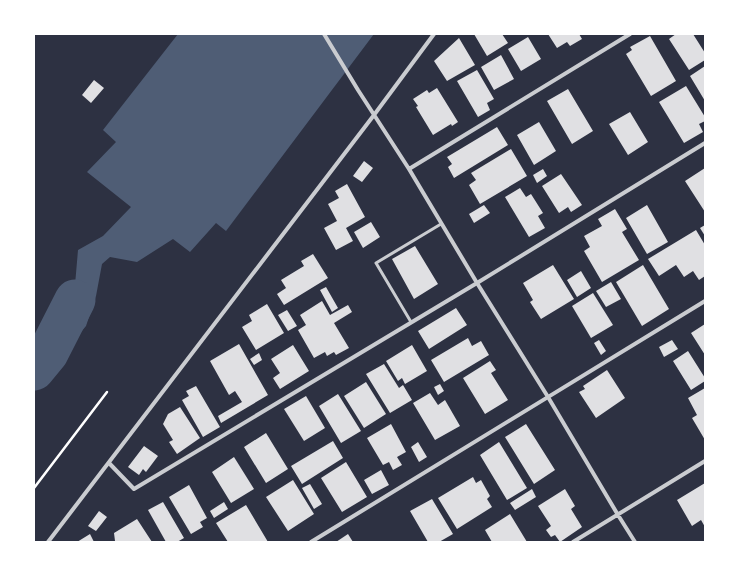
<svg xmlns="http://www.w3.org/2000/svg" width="739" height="576" font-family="'Fira Sans',sans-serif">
<rect width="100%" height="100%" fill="#2d3142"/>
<!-- water -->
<path fill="#4f5d75" d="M178,34h196l-148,197 -10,-8 -26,29 -17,-13 -36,23 -27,-5 -8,7 -6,32 -10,30 -31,37 -7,-17 27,-61 3,-35 25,-14 28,-29 -44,-35 29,-30 -13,-12z"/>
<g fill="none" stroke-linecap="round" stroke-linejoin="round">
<!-- river -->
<path stroke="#4f5d75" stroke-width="41" d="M34,370l14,-17 27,-53"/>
</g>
<!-- building -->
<path fill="#e0e0e3" d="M474,34h28l6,9 -21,13z
M548,34h31l3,5 -12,7 -3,-4 -10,6z
M676,34h17l12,19v7l-16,10 -20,-31z
M650,36l26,45 -25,15 -25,-42 6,-4 -2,-3z
M528,37l13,22 -20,12 -13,-22z
M459,38l16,27 -28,16 -13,-20z
M501,55l13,24 -20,11 -13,-23z
M705,66v35l-15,-25z
M477,70l17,29 -7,4 3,7 -12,7 -21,-36z
M94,80l10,8 -13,15 -9,-8z
M686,86l19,31v4l-6,3 4,8 -19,11 -25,-41z
M437,88l21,34 -6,4 -1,-2 -18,11 -17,-28 2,-1 -5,-7 14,-9 2,3z
M568,89l25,42 -21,13 -25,-43z
M630,112l18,30 -20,13 -19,-31z
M539,122l17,29 -22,14 -17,-30z
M497,127l11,18 -54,33 -6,-11 4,-3 -5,-7z
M511,149l16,27 -47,28 -11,-19 7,-5 -5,-7z
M364,161l9,7 -11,14 -9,-6z
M705,168v44l-20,-31z
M543,169l4,7 -10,7 -4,-8z
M561,174l21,31 -11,7 -3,-5 -9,6 -17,-27z
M347,184l18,33 -19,11 7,13 -17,9 -12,-22 13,-7 -9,-17 11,-6 -4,-7z
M520,188l6,9 5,-3 12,19 -5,3 7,12 -16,9 -24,-40z
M484,205l6,8 -16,10 -5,-9z
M647,205l21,37 -21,12 -21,-36z
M615,209l12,20 -5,3 17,28 -37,22 -18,-31 6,-4 -6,-11 18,-10 -4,-7z
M371,222l9,15 -17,11 -9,-16z
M705,225v11l-5,-8z
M696,230l9,15v31l-6,4 -6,-9 -9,6 -8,-12 -17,11 -11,-17z
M415,246l23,38 -24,15 -22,-40z
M313,254l15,24 -44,27 -7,-11 9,-6 -5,-8 23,-14 -3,-5z
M553,265l21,34 -33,20 -11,-17 3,-2 -10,-17z
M643,265l26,44 -27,17 -26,-44z
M581,271l10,17 -14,9 -10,-17z
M611,282l10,17 -15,8 -10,-16z
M326,287l12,21 -6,4 -12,-22z
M593,293l20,32 -22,13 -19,-32z
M322,301l8,14 18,-10 4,7 -18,11 15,25 -13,7 -2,-3 -7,4 -2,-4 -11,6 -16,-28 8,-5 -6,-10z
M267,304l17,29 -28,17 -14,-23 10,-6 -3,-6z
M456,308l11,17 -38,24 -11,-18z
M287,310l10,16 -9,5 -10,-16z
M705,324v31l-14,-22z
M468,338l4,8 9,-5 8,14 -45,27 -13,-22z
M599,340l7,11 -5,4 -7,-12z
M672,340l6,9 -14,8 -5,-10z
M239,344l29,51 -47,28 -3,-7 24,-14 -7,-11 -6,4 -19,-34z
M293,345l16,26 -29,18 -7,-11 7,-5 -9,-14z
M412,345l15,26 -22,13 -3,-6 -4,3 -12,-20z
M688,351l17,27v3l-14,9 -18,-29z
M259,353l3,7 -8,5 -4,-6z
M490,361l6,9 -5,3 17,27 -23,14 -22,-36z
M384,364l15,24 4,-3 9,15 -22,13 -24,-39z
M607,370l18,28 -29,20 -17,-26 6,-3 -2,-3z
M366,382l20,32 -22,14 -20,-32z
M440,384l4,7 -6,4 -4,-8z
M196,386l24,41 -17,10 -21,-37 7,-4 -3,-5z
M705,388v52l-13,-22 5,-3 -9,-17z
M430,393l8,12 7,-5 15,26 -25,14 -22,-37z
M338,394l23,37 -20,12 -22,-37z
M306,396l19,32 -21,13 -20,-32z
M180,407l20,31 -23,16 -8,-12 4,-2 -10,-16 5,-10z
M391,424l15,28 -9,5 5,8 -9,5 -4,-8 -6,3 -16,-27z
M526,424l29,46 -21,14 -29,-47z
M266,433l22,36 -22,14 -22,-36z
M333,441l10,17 -41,26 -11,-18z
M418,442l9,15 -8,5 -8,-15z
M499,442l28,46 -20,12 -27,-45z
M144,446l14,10 -12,16 -3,-3 -4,6 -11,-8z
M234,457l20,32 -23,14 -19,-31z
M346,462l21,35 -25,15 -21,-34z
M381,470l8,15 -17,9 -8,-14z
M473,477l3,6 5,-3 9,16 -3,3 5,8 -35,22 -19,-31z
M293,480l21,34 -26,17 -22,-34z
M705,483v44l-4,-7 -9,6 -15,-26z
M310,484l12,20 -8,5 -12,-21z
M189,485l18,33 -7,4 3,5 -12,7 -22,-37z
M532,489l4,8 -21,13 -5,-7z
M565,489l10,17 -4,3 11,18 -22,15 -5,-7 -4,2 -5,-7 5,-4 -13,-20z
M432,499l21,35 -14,8h-11l-18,-31z
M163,502l21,36 -7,4h-11l-18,-32z
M224,502l4,7 -14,9 -4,-7z
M246,505l22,37h-40l-12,-19z
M99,511l8,6 -11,14 -8,-5z
M510,514l17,28h-35l-7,-12z
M137,519l15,23h-36l-1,-1 -1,-8z
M90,534l4,8h-17z
M348,534l5,8h-17z"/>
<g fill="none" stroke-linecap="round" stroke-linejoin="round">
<!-- path -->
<path stroke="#fff" stroke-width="2.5" d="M34,488l73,-96"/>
<!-- service -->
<path stroke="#caccd0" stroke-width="3" d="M411,322l-35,-59 65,-39"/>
<!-- minor -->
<path stroke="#caccd0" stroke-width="4" d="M324,34l34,56 51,79 68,114 71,114 70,118 17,27
M409,169l221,-135
M109,463l25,26 343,-206 228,-140
M48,542l326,-427 60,-81
M311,542l394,-241
M573,542l132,-81"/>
</g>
<!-- border -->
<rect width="739" height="576" fill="none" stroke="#ffffff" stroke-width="70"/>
</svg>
